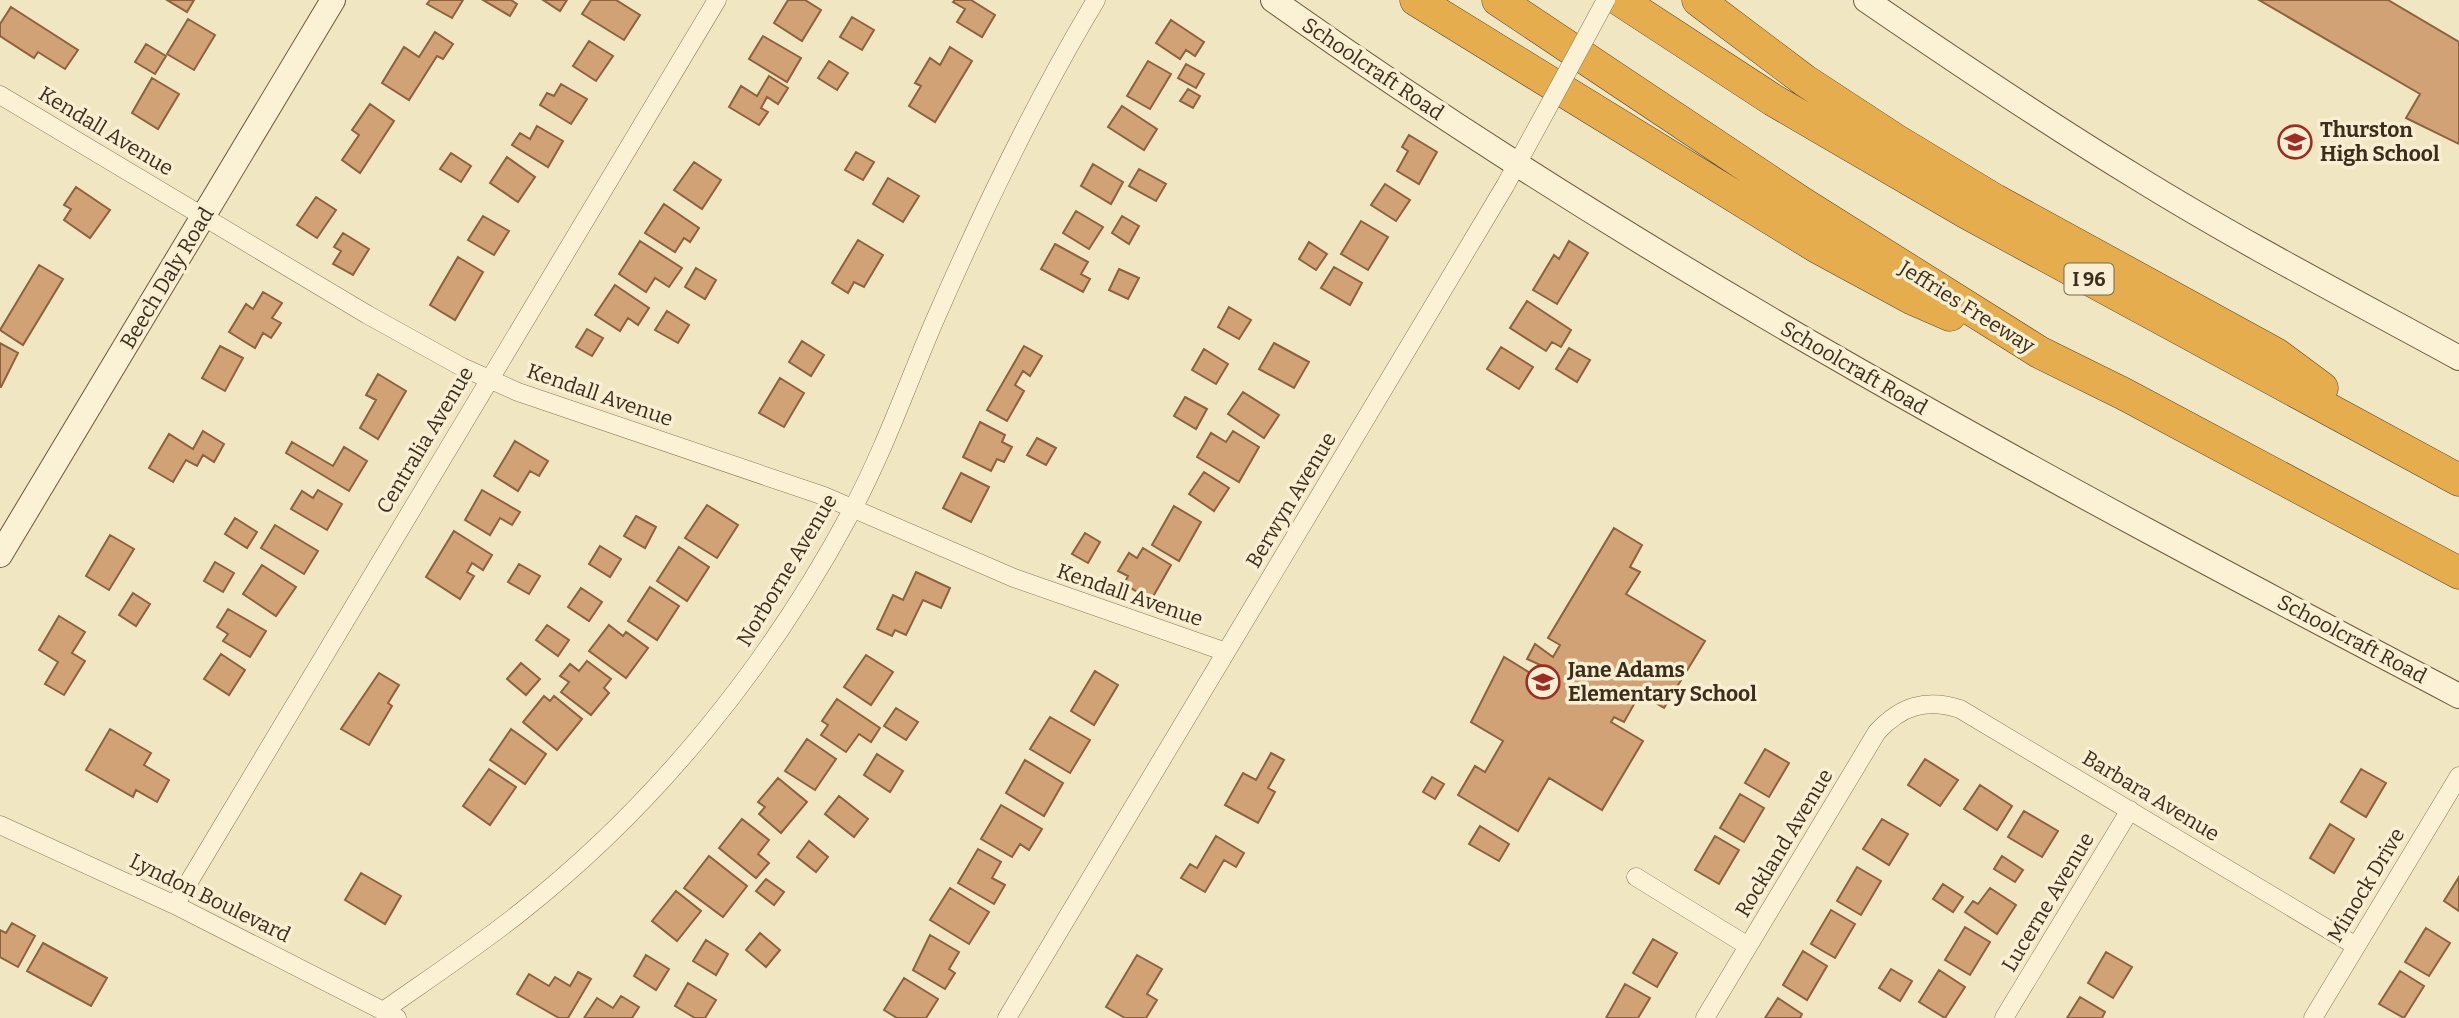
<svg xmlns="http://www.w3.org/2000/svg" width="2459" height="1018" font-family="Bitter,serif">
<rect width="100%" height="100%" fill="#f1e6c2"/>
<!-- building -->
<path fill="#d1a275" stroke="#8d623c" stroke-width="2" d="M167,0h27l-7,12z
M430,0h33l-11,18 -25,-14z
M483,0h28l6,4 -7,12z
M543,0h24l-7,11z
M591,0h25l24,15 -16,25 -42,-26z
M788,0h17l16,10 -19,31 -28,-18z
M955,0h16l24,15 -13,22 -25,-15 8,-13 -12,-7z
M2259,0h129l71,42v102l-53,-26 14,-24z
M11,7l67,43 -13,19 -27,-17 -4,6 -34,-22v-12z
M852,17l22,13 -12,20 -22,-13z
M188,19l27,16 -21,35 -27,-16z
M1171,20l33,22 -9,14 -9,-6 -6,9 -24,-16z
M435,32l18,12 -10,15 -6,-3 -28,44 -27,-17 22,-36 15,10z
M763,36l38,22 -14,24 -38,-23z
M589,41l24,15 -17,25 -23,-15z
M146,44l20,12 -11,18 -20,-12z
M950,47l22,14 -37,61 -26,-16 12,-20 -6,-3 15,-25 10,7z
M829,61l19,12 -11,17 -19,-12z
M1148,61l23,13 -21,35 -23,-13z
M1186,64l18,10 -8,14 -18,-10z
M769,76l19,12 -10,16 -11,-7 -6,11 7,4 -9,13 -30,-18 12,-21 16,10z
M152,78l27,16 -21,35 -26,-16z
M561,84l26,15 -16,25 -31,-19 7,-12 7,3z
M1188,89l12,7 -7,12 -13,-7z
M370,104l24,17 -34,52 -18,-13 17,-25 -7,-5z
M1122,106l35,23 -13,21 -36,-23z
M537,126l26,15 -15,26 -36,-22 8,-12 10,6z
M1409,135l28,17 -18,32 -22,-13 11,-20 -6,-4z
M856,152l18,10 -11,18 -18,-10z
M451,153l20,13 -10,16 -21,-13z
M507,157l28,20 -17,25 -28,-19z
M694,162l27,18 -19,29 -28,-19z
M1093,164l30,18 -12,22 -30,-18z
M1139,169l27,15 -10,17 -27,-15z
M888,178l31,18 -16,26 -30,-18z
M1385,184l25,16 -14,21 -25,-16z
M76,187l34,23 -20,28 -26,-18 7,-11 -7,-4z
M316,197l20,13 -19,28 -20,-13z
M664,204l35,24 -9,14 -6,-4 -9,14 -30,-19z
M1076,211l27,16 -14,22 -26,-16z
M483,216l26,15 -15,24 -26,-15z
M1122,216l17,10 -10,18 -17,-11z
M1361,221l27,16 -20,33 -27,-16z
M343,233l26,16 -16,26 -20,-11 8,-13 -7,-4z
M858,240l25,15 -19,32 -10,-5 -6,11 -16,-10z
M640,241l42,27 -13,19 -14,-9 -9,14 -27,-18z
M1569,241l19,12 -31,51 -24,-14 21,-35 5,4z
M1309,242l18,12 -11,16 -17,-11z
M1055,244l33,18 -7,12 9,5 -7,13 -42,-23z
M458,257l25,15 -28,48 -25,-15z
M39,265l24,14 -40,66 -23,-15z
M1334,267l28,16 -12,22 -29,-17z
M696,268l20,12 -11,19 -20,-12z
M1119,269l20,9 -11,21 -19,-9z
M615,285l34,23 -11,17 -10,-7 -8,13 -25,-16z
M263,292l19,11 -10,15 9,5 -10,15 -8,-5 -8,15 -26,-16 17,-28 7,5z
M1527,301l44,29 -10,17 -9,-5 -6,9 -36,-23z
M1229,307l22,13 -12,19 -21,-12z
M667,311l22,14 -11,18 -23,-13z
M587,329l16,9 -11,18 -16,-9z
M802,341l22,14 -13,21 -22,-14z
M0,343l18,10 -17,34h-1z
M1274,343l35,19 -15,26 -35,-19z
M220,346l23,12 -18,33 -23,-13z
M1024,346l18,10 -12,20 -7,-5 -8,14 9,6 -17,30 -20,-11z
M1501,347l32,20 -14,22 -32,-20z
M1569,348l21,12 -13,22 -21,-13z
M1204,349l24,15 -12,20 -24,-14z
M378,374l28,17 -28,48 -18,-11 16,-28 -10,-5z
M780,378l24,15 -20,34 -25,-14z
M1243,392l36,23 -15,23 -36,-24z
M1185,397l22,12 -11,20 -22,-13z
M980,422l25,13 -3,7 10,5 -8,15 -7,-3 -6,12 -28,-14z
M203,431l21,13 -10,18 -11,-7 -6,11 -11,-6 -13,22 -24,-14 20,-34 24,15z
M1233,431l26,16 -20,35 -42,-25 14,-24 15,9z
M1037,438l19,10 -10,17 -19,-10z
M515,441l33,20 -9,15 -9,-5 -12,20 -24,-15z
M292,442l41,24 11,-19 23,14 -18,30 -63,-38z
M1204,472l25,16 -15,23 -25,-17z
M961,473l28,14 -18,35 -28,-14z
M318,490l24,14 -15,26 -36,-21 11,-18 11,7z
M482,490l38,22 -8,13 -12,-7 -10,17 -25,-15z
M707,505l31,20 -21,33 -32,-20z
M1174,506l27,16 -22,39 -27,-16z
M636,516l20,11 -11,21 -21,-12z
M235,518l22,14 -10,16 -22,-14z
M275,525l43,26 -14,23 -43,-26z
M1614,528l28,17 -12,22 10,5 -14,22 79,47 -41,67 -33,-20 -3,6 9,5 -13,23 -10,-5 -3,5 32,19 -41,69 -53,-32 -31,53 -60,-36 17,-29 10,6 18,-31 -32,-19 33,-65 36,22 7,-11 -20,-9 8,-15 18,13 7,-12 -12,-7z
M454,531l38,24 -9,15 -11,-7 -5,9 7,4 -14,23 -34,-22z
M1085,533l15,9 -12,21 -16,-9z
M110,535l24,14 -25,41 -23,-14z
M600,546l21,13 -11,18 -21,-13z
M679,547l30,20 -22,34 -30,-20z
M1143,548l28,17 -20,35 -27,-16 4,-8 -10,-5 11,-18 8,5z
M215,562l19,11 -11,19 -19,-11z
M519,564l21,12 -11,18 -21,-12z
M262,565l34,22 -20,29 -33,-22z
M916,572l34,16 -9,20 -18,-8 -17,35 -11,-5 -3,6 -15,-7 16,-34 10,5z
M650,587l29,19 -22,34 -29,-19z
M581,588l21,14 -13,19 -21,-14z
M133,593l17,11 -14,22 -17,-11z
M228,609l38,22 -16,26 -27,-16 5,-7 -11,-7z
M59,616l26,16 -13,21 13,8 -21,34 -19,-11 13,-22 -19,-12z
M547,625l22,15 -11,16 -22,-16z
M609,625l14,11 3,-4 22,16 -22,30 -37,-27z
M221,654l24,16 -16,25 -25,-16z
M866,655l27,17 -22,33 -27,-18z
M587,661l24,18 -7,9 5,5 -18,22 -30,-23 8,-10 -9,-6 10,-12 9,7z
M521,663l19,16 -14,16 -19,-16z
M1095,671l23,14 -24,40 -23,-14z
M379,673l20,12 -11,18 4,3 -23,39 -28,-16z
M544,696l6,5 4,-5 28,23 -25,31 -34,-28z
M837,699l43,29 -9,14 -12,-8 -13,18 -25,-17 7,-10 -6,-4z
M896,708l22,14 -12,18 -22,-14z
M1050,717l40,23 -20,33 -40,-24z
M110,729l41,24 -7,12 25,15 -12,22 -21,-12 -3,7 -47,-27z
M511,729l35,25 -21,30 -35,-24z
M807,739l29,20 -21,31 -30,-19z
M1765,749l24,14 -20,34 -24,-14z
M1271,753l13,7 -16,28 7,4 -17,31 -33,-18 18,-32 13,7z
M877,754l26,17 -13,21 -26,-17z
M1925,759l33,21 -18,26 -32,-21z
M1025,760l38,23 -19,33 -38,-23z
M489,769l27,18 -26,38 -27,-19z
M2361,769l25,14 -20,34 -25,-15z
M1432,777l12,7 -9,15 -12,-7z
M778,778l29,24 -26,31 -22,-19 6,-7 -7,-5z
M1980,785l32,21 -15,24 -33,-21z
M1740,794l24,14 -20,34 -24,-14z
M839,796l29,23 -14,18 -29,-23z
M1001,805l41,24 -13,21 -9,-6 -8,13 -31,-18z
M2024,811l34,20 -16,26 -34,-20z
M742,819l27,21 -11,14 11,9 -13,15 -37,-30z
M1882,819l26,15 -19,31 -26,-16z
M2330,824l24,15 -20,34 -24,-15z
M1480,826l29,18 -10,17 -30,-17z
M1216,836l28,17 -8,14 -12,-7 -19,32 -24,-14 9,-14 7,4z
M1715,836l24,14 -20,34 -24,-14z
M809,841l19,16 -12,15 -19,-15z
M978,849l23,13 -9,16 13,7 -11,19 -36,-21z
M709,856l38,30 -24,31 -39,-29z
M2002,856l21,14 -8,12 -21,-13z
M1857,867l24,14 -20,34 -24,-14z
M361,873l40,23 -16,28 -40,-24z
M2459,877v34l-15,-10z
M766,879l18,13 -10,13 -18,-14z
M1943,884l20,13 -10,15 -20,-13z
M950,888l39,24 -20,32 -39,-24z
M1990,888l26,17 -19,29 -32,-22 8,-11 5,3z
M676,891l25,20 -24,30 -25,-20z
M1831,910l24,14 -20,34 -24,-14z
M12,923l23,13 -17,31 -18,-10v-27l6,3z
M1965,927l25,15 -20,33 -25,-15z
M2426,928l24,15 -21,33 -24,-14z
M760,933l20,17 -14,17 -20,-17z
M930,935l29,17 -10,17 6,4 -10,16 -32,-19z
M1653,939l24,14 -20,34 -24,-14z
M706,940l22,14 -12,21 -23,-14z
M43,943l64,35 -16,28 -64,-35z
M1803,951l24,15 -20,34 -24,-15z
M2106,952l26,15 -19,31 -25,-15z
M646,955l23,14 -13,21 -22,-14z
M1137,955l25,14 -15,25 10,6 -11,18h-21l-19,-11z
M1891,969l21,12 -12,20 -21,-13z
M1939,970l26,17 -20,31 -26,-16z
M2400,971l24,15 -20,32 -25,-14z
M578,972l13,7 -23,39h-9l-42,-24 12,-20 20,12 6,-9 15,9z
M904,978l34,21 -12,19h-29l-13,-8z
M688,983l28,17 -11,18h-10l-20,-12z
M1625,984l25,14 -12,20h-32z
M621,996l18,11 -7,11h-48l13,-20 16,10z
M2080,997l25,15 -3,6h-35z
M1778,998l24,16 -2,4h-35z"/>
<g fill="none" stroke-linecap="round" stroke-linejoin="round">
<defs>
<path id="street" d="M0,95l368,220 94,52 56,25 306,104 190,82 212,74
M0,825l175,80 222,113
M1636,877l112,69
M175,905l542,-905
M383,1011c47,-33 94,-64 139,-100 135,-107 247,-246 328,-397 33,-61 57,-129 84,-192 48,-110 100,-219 162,-322
M1007,1018l498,-832 41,-75
M1705,1018l172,-286c24,-26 49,-34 83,-23l396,237
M2004,1018l126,-208
M2313,1018l146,-242"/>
<path id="secondary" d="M1273,0c374,266 780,483 1186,696
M1866,0c89,61 178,121 270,177 105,65 215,122 323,181
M0,555l333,-555"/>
<path id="highway" d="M1416,0l401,247 94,51 39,17
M1498,0l304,203 237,149 85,42 335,179
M1620,0l153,100 194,113 492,267
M1698,0l106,80 90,59 101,61 281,154 46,34"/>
</defs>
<!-- street casing -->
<use href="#street" stroke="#8c7758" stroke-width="19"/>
<!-- secondary casing -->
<use href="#secondary" stroke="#6e583b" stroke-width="26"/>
<!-- highway casing -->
<use href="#highway" stroke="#59452c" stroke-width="33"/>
<!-- street -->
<use href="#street" stroke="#fbf2d6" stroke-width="18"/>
<!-- secondary -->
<use href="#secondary" stroke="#fbf2d6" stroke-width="24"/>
<!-- highway -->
<use href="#highway" stroke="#e5ad4d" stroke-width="32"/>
<defs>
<path id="street-bridge" d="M1546,111l60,-111"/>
</defs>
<!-- street-bridge casing -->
<use href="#street-bridge" stroke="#8c7758" stroke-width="19" stroke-linecap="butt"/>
<!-- street-bridge -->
<use href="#street-bridge" stroke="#fbf2d6" stroke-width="18"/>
</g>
<!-- icons -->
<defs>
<symbol id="school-ring" viewBox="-11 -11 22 22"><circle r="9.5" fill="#f8efd2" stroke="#9f2c24" stroke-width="1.5"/><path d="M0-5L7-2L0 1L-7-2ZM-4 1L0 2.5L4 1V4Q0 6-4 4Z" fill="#9f2c24"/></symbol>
</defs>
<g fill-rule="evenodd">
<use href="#school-ring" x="2276" y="123" width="38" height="38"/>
<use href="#school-ring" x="1524" y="663" width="38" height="38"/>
</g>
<g text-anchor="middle" stroke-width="7" stroke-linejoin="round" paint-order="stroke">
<!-- shield labels -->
<rect fill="#f8efd2" stroke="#746853" stroke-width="2" x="2064.5" y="263.5" width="49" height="31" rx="5"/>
<g font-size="19" font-weight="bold" fill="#3b2e1d">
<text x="2089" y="286">I 96</text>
</g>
<!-- street labels -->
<g font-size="21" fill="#3b2e1d" stroke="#f8efd2">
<text transform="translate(1373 69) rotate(34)" y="7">Schoolcraft Road</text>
<text transform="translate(106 131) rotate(31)" y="7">Kendall Avenue</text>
<text transform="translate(167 278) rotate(-59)" y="7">Beech Daly Road</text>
<text transform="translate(1967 307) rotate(32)" y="7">Jeffries Freeway</text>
<text transform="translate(1854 368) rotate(30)" y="7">Schoolcraft Road</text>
<text transform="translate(600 395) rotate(19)" y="7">Kendall Avenue</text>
<text transform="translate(425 440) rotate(-59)" y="7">Centralia Avenue</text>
<text transform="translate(1291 500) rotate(-59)" y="7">Berwyn Avenue</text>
<text transform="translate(787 570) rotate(-59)" y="7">Norborne Avenue</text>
<text transform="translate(1130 595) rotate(19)" y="7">Kendall Avenue</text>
<text transform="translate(2352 639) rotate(28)" y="7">Schoolcraft Road</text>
<text transform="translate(2151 796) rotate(31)" y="7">Barbara Avenue</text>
<text transform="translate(1784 843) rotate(-59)" y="7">Rockland Avenue</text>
<text transform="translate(2366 885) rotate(-59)" y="7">Minock Drive</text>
<text transform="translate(210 898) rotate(26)" y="7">Lyndon Boulevard</text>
<text transform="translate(2048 902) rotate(-59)" y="7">Lucerne Avenue</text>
</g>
<!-- poi labels -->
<g font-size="21" font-weight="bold" fill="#3b2e1d" stroke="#f8efd2" text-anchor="start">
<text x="2320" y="137">Thurston<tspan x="2320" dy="24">High School</tspan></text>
<text x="1568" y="677">Jane Adams<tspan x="1568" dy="24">Elementary School</tspan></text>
</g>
</g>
</svg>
